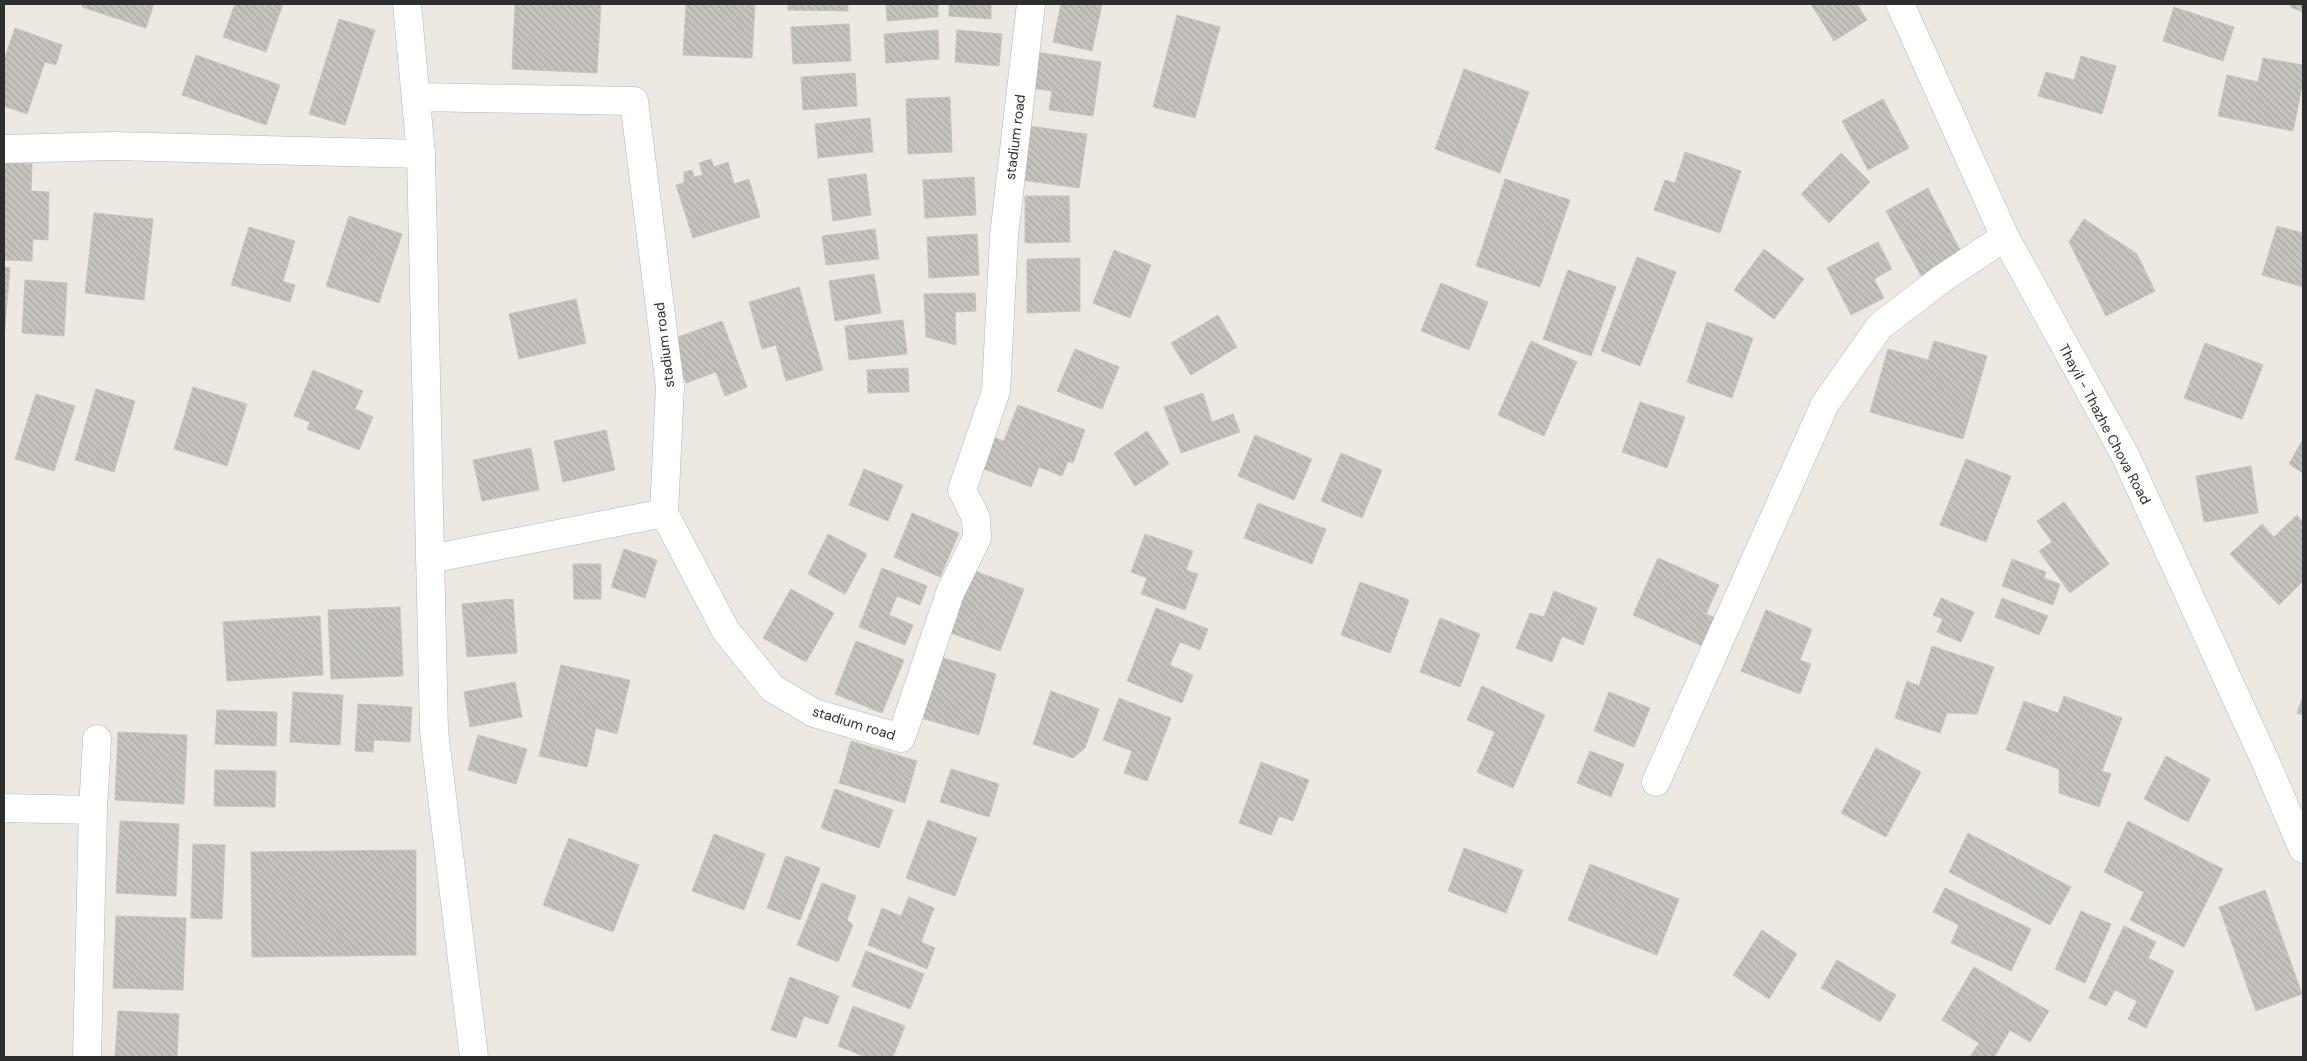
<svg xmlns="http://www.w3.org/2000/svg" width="2307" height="1061" font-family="'DM Sans',sans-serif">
<defs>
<pattern id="building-back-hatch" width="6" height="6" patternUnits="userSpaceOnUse" patternTransform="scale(1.25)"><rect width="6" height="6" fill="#c6c3bd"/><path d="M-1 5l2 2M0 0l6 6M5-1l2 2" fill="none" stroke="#aaa8a3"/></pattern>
</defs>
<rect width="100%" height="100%" fill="#ede9e2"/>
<!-- building -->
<path fill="url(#building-back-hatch)" stroke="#c9c5bb" d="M83,4h71l-8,24 -64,-21z
M235,4h48l-17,48 -43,-15z
M515,4h86l-4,69 -85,-4z
M686,4h69l-3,54 -69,-3z
M788,4h60v7l-60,-1z
M886,4h52v13l-51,4z
M949,4h42v15l-42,-3z
M1061,4h41l-10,47 -39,-9z
M1811,4h46l10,16 -33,21z
M2291,4h12v8l-13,-5z
M2174,7l60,20 -11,34 -60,-20z
M1177,15l43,12 -25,91 -42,-11z
M339,19l36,11 -30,95 -36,-11z
M849,24l2,37 -58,3 -2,-37z
M15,28l47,17 -6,20 -11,-3 -18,52 -23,-8v-46z
M938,30l1,29 -53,4 -2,-29z
M957,30l45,4 -3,32 -44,-4z
M1036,52l65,10 -8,54 -44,-6 3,-19 -21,-3z
M196,55l84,30 -14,40 -84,-30z
M2081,56l35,10 -14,48 -64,-18 8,-24 28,8z
M2263,58l40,7v16l-10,50 -75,-15 9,-41 31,7z
M1464,69l65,23 -29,81 -65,-24z
M855,73l2,33 -54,4 -2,-33z
M950,97l2,55 -44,2 -2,-55z
M1883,99l26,49 -41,22 -26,-49z
M870,118l3,34 -55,6 -3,-34z
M1029,126l58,8 -8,54 -58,-8z
M1685,152l56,19 -21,62 -66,-23 11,-30 10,3z
M1841,153l29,29 -41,41 -28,-29z
M711,159l3,8 14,-5 6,22 15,-5 11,38 -67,21 -17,-53 8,-2v-11l8,-2 2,7 9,-2 -4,-12z
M4,163l28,1 -1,27 18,1 -1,48 -15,-1 -1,22 -28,-1z
M866,174l5,41 -38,6 -5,-42z
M974,177l2,38 -51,3 -2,-38z
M1505,179l65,21 -30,87 -64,-21z
M1928,188l34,66 -41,22 -35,-65z
M1025,196h44l1,46 -45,1z
M94,213l59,6 -9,81 -59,-7z
M349,216l53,18 -23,69 -53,-17z
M2084,219l53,35 18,37 -49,25 -37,-74z
M2277,226l26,7v54l-41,-12z
M249,227l46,14 -12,40 12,4 -5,17 -59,-17z
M875,229l4,30 -53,6 -4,-29z
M977,234l2,41 -50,3 -2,-41z
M1878,242l14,27 -18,10 10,19 -33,17 -24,-47z
M1764,249l40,30 -30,40 -40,-29z
M1114,250l37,15 -21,53 -37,-15z
M1637,257l39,15 -36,94 -39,-15z
M1080,258v53l-53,2v-54z
M4,267l6,1 -6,70z
M1568,270l48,17 -25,69 -48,-17z
M874,274l7,39 -46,8 -6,-40z
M25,280l42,3 -3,53 -42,-3z
M1441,283l47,19 -19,48 -48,-19z
M799,287l24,83 -37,11 -10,-36 -14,4 -13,-47z
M975,293l1,18 -21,1 1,33 -30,-8 -2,-43z
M576,299l10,44 -67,16 -10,-45z
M1218,315l19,32 -46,28 -20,-32z
M903,320l4,34 -58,6 -4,-34z
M722,321l25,66 -22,9 -9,-24 -30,11 -16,-43z
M1707,322l46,16 -21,60 -45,-16z
M1531,341l46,21 -33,74 -46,-21z
M1934,341l53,15 -24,83 -93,-27 18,-63 40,11z
M2205,343l58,22 -21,54 -58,-21z
M1075,349l44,18 -17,42 -45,-18z
M908,368l1,24 -41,1 -1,-23z
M313,370l50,21 -8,18 18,8 -14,33 -52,-21 3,-7 -16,-6z
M193,387l54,17 -20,62 -53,-17z
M96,389l39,12 -21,71 -39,-12z
M1203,393l9,29 21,-8 7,18 -59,21 -17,-46z
M36,394l39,12 -21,65 -39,-12z
M1640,402l45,15 -18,51 -45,-16z
M1018,405l67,25 -12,33 -5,-2 -6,15 -23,-9 -8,20 -47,-18 11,-31 9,3z
M606,430l9,40 -52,12 -9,-41z
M1147,431l22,33 -34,22 -21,-33z
M1255,435l57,24 -18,41 -56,-24z
M2303,439v34l-14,-9z
M531,448l8,42 -57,11 -9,-41z
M1341,453l41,17 -20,48 -41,-17z
M1966,459l45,17 -25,66 -46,-17z
M2251,466l7,47 -54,9 -8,-46z
M864,469l39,16 -15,36 -39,-16z
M2064,502l45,62 -39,29 -31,-42 13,-9 -15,-21z
M1258,503l68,26 -14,35 -68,-26z
M912,513l47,20 -19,44 -46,-20z
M2297,515l6,7v59l-24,24 -49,-51 32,-30 12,13z
M828,534l39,20 -22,40 -37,-20z
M1145,534l48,17 -7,19 12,4 -13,36 -44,-16 6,-16 -16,-6z
M624,549l33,11 -12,38 -34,-11z
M1658,558l61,27 -13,29 16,7 -13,28 -76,-34z
M2012,559l34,13 -2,6 16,6 -7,21 -51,-19z
M573,564h28v35h-27z
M882,568l45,18 -7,19 -23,-9 -8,19 24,10 -8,20 -46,-18z
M969,569l55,20 -24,62 -55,-20z
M1360,582l49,18 -19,53 -49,-18z
M791,589l43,24 -28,49 -43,-24z
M1554,591l43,17 -14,37 -21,-9 -10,26 -36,-14 14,-35 14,4z
M1941,598l33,14 -13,30 -24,-10 6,-13 -10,-4z
M2002,598l46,18 -9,19 -44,-18z
M513,599l4,54 -50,4 -5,-53z
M400,607l3,69 -72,3 -3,-69z
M1156,608l52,21 -8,21 -20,-8 -10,23 23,10 -11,28 -55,-22z
M1766,610l46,19 -12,31 11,4 -11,30 -59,-23z
M320,616l3,59 -96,6 -4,-59z
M1440,618l40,16 -20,53 -40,-15z
M856,641l48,19 -22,53 -47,-19z
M1932,646l62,21 -17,47 -30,-1 -7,20 -45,-15 12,-37 12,5z
M937,656l59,18 -17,61 -61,-18z
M561,665l69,15 -13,54 -21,-6 -9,39 -48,-11z
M515,682l7,35 -52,10 -6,-35z
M1482,686l63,29 -32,73 -36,-16 18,-40 -28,-12z
M1051,691l48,18 -14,39 -12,10 -40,-14z
M293,692l50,3 -3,50 -50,-3z
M1609,692l41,16 -16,39 -40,-16z
M2064,696l58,22 -20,53 9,3 -12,33 -40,-14v-24l-53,-19 18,-49 34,12z
M2303,696v19l-6,-2z
M1119,698l52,20 -24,63 -23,-8 8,-22 -29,-11z
M358,704l54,3 -2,35 -36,-2 -1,12 -18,-1z
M217,710l60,2 -1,34 -61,-2z
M118,732l69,3 -3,69 -69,-4z
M478,735l49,14 -11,35 -48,-14z
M851,741l66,20 -12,42 -66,-20z
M1876,748l45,24 -35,65 -45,-24z
M1590,751l34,13 -13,33 -34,-14z
M2166,756l44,23 -22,43 -44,-23z
M1261,762l48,18 -16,41 -14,-5 -8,19 -32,-12z
M951,769l48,15 -10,33 -49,-15z
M215,770l61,1 -1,36 -61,-1z
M835,789l58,21 -14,38 -58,-20z
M928,820l49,18 -22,58 -49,-18z
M120,821l59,3 -3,72 -60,-3z
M2128,821l95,48 -39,78 -54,-27 14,-28 -40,-20z
M1968,833l103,54 -21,38 -101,-53z
M714,834l51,20 -21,56 -52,-19z
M569,838l70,27 -26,67 -70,-27z
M193,844l32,1 -3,74 -31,-1z
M1464,848l59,22 -17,43 -58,-22z
M416,850v105l-164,2 -1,-105z
M786,856l34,12 -20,52 -33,-12z
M1590,864l89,35 -22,56 -89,-35z
M822,883l34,13 -9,24 6,5 -15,37 -41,-17z
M1945,888l86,41 -20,42 -60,-28 8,-18 -26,-13z
M2265,890l37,104 -46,17 -37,-104z
M909,897l25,11 -13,34 14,6 -8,21 -59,-24 14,-37 19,8z
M2081,911l30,13 -26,59 -30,-14z
M116,916l70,2 -3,72 -70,-2z
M2124,926l32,16 -8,16 26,13 -28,57 -18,-9 9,-18 -22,-11 -9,16 -17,-8z
M1762,930l35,24 -28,45 -36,-24z
M866,951l58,23 -14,35 -58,-23z
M1837,960l59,35 -16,27 -59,-34z
M1974,967l75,44 -19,31 -20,-12 -16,27h-24l9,-14 -37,-23z
M790,977l49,19 -11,28 -24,-8 -8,22 -25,-8z
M853,1006l52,20 -12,31h-27l-28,-11z
M118,1011l61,3 -2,43h-62z"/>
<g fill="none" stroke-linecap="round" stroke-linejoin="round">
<defs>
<path id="minor" d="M407,4l14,150 13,577 40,326
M416,97l218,4 36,286 -6,126 62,118 46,57 42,25 87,25 49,-145 27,-55 -1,-20 -14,-28 34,-99 8,-155 27,-232
M4,149l109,-3 308,8
M430,559l234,-46
M1656,782l169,-378 55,-78 63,-48 62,-41
M4,808l89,2
M87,1057l6,-247 4,-71"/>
<path id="tertiary" d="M1900,4l105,233 120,218 142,310 36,84"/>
</defs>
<!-- minor casing -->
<use href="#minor" stroke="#b2b3bc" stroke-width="29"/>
<!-- tertiary casing -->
<use href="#tertiary" stroke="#b2b3bc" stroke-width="29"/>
<!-- minor -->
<use href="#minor" stroke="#fff" stroke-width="28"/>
<!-- tertiary -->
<use href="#tertiary" stroke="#fff" stroke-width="28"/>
</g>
<g text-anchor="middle" stroke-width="4.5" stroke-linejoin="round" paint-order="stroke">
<!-- street labels -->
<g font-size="14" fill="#2e2e2e" stroke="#fff">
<text transform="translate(1015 137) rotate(-83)" y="5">stadium road</text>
<text transform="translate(664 345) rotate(-97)" y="5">stadium road</text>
<text transform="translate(2105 424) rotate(62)" y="5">Thayil - Thazhe Chova Road</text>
<text transform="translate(854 723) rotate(17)" y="5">stadium road</text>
</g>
</g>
<!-- border -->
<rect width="2307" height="1061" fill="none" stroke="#2e2e2e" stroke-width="10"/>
</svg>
